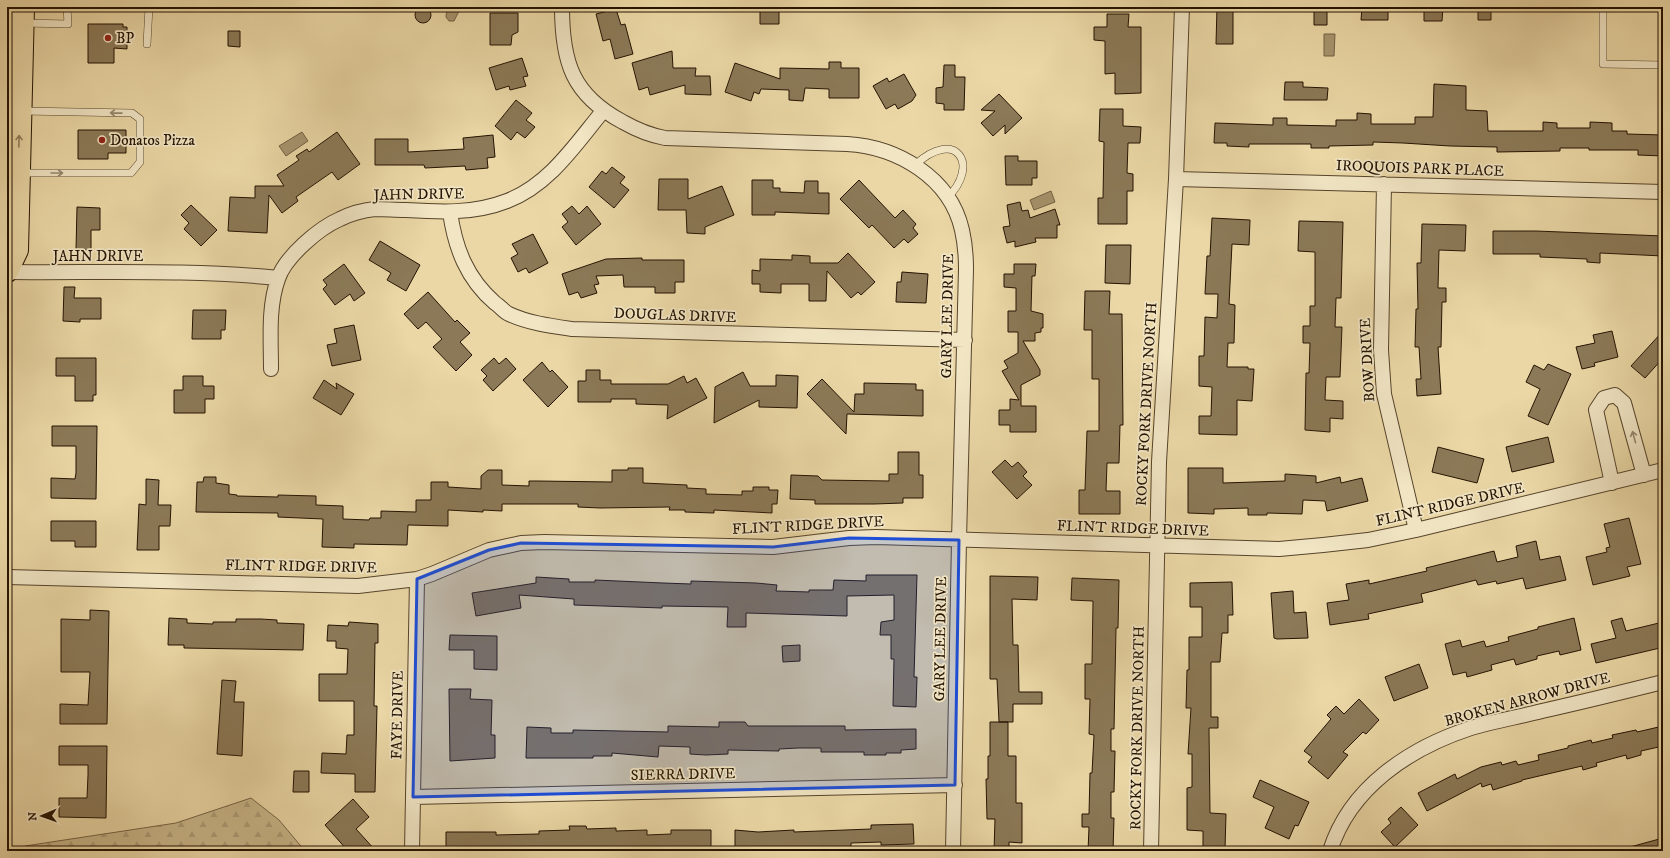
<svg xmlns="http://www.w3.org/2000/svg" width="1670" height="858" font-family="'IM FELL DW Pica',serif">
<defs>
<pattern id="forest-firs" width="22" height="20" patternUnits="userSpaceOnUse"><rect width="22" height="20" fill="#c8b689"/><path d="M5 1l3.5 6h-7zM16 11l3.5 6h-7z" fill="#ac9c75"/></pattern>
</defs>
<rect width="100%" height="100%" fill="#ead7a5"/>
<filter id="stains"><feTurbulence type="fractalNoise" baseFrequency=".005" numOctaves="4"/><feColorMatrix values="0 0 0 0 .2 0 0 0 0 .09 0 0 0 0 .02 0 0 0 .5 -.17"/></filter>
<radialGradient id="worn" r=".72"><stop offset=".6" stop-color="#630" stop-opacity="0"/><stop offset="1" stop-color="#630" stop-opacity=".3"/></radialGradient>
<!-- forest -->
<path fill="url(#forest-firs)" stroke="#766446" d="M251,798l28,22 26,31h-281l1,-5 151,-23z"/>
<!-- water -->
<path fill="#a7946e" stroke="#736043" d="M447,7h14l-7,14h-5l-3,-4z
M1324,34h11l-1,22h-10z
M302,132l6,9 -22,15 -7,-10z
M1051,191l4,11 -21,8 -4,-10z"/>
<!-- building -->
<path fill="#8b7957" stroke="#241302" d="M415 15a8 8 0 1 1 16 0a8 8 0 1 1-16 0Z
M760,7h19v17h-19z
M1217,7h16v37h-17z
M1314,7h13v18h-13z
M1362,7h26v13h-27z
M1424,7h19l-1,14h-18z
M1478,7h13v13h-13z
M616,9l5,16 4,-1 8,30 -18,5 -5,-20 -7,2 -7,-27z
M490,13h28v19l-6,3 -1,10h-21z
M1107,14h22l-1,13h13v66l-26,1v-21l-10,1v-33l-11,-1v-13h13z
M88,24h35v3h4v22l-13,-1v15h-26z
M228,31h12v16l-12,-1z
M672,51l1,17h23l-1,8h15l1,19 -26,-1v-9l-35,10 -2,-8 -9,3 -7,-27z
M522,58l6,18 -5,1 3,9 -16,4 -1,-4 -13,4 -7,-22z
M829,62h12v6h18v30h-30v-9l-24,-1 -2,13 -14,-1v-10l-28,-1 -2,5 -5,-2 -3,9 -26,-9 10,-29 45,16v-11l49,1z
M944,65h11v12h10l-1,33h-20v-6l-8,-1v-15l7,-1z
M904,74l12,21 -4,6 -14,8 -3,-5 -9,5 -13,-23 14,-8 2,4z
M1285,82h18v5l25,1 -1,12h-43z
M1434,84l32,2v24l21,1 1,20h55v-9l14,1v5h33v-6l22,1v8h15v3l36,1v21l-25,-1v-5h-49v-2h-29v3l-63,1v-5l-47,-1 -47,-3 -30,-1v3l-44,1v2h-18v-4h-62v3l-22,-1v-3h-13l1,-20 58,2v-7h14v7l49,1v-6h21v-7l14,1v10h44v-7h18z
M999,94l23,24 -17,16v-9l-12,11 -12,-13 14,-12 -14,-1z
M516,100l16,13 -6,7 9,7 -10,11 -8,-6 -6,8 -16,-14z
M1100,109h23v17l18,1 -1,16h-12l-1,30 6,1v17h-6v33h-29v-26h5l1,-56 -5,-1z
M78,130h48v23h-18v6h-30z
M337,132l23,32 -22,16 -6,-8 -36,25 2,4 -16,12 -13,-18 -2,38 -39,-2 2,-34 25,1v-12h29l-7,-11 22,-15 -3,-4 11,-7 2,3z
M493,135l2,22 -8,1 1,10 -22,2 -1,-4 -40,2 -1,-3h-49v-26h33v13l56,-3 -1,-11z
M1005,156h13v5h19v17h-5v7h-26z
M612,167l13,10 -5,6 9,7 -15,18 -25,-21 13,-16 4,3z
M659,179h29v20l34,-13 12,29 -29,12v7l-18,-1 -1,-23h-28z
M752,180h21v8h7v4l24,1 1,-12h13v12h11v21l-54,-2v3h-23z
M859,180l36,38 8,-8 13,14 -3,4 5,6 -10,9 -4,-4 -10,9 -22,-23 -3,3 -29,-29z
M1020,202l2,9 6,-1 2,8 25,-9 5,16h-3v13h-22l1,4 -21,5v-6l-8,2 -4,-16 7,-1 -3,-21z
M191,205l26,25 -16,16 -17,-17 5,-6 -8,-8z
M572,206l7,8 8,-8 14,18 -25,21 -14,-18 6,-5 -6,-8z
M77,207l23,1v22h-9v20h-15z
M1212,218l38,2 -1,25 -17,-1 -3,60 6,1 -1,38h-6l-1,24h21v2h6l-2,32 -15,-1v35l-38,-1v-18h12l1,-29 -13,-1v-30h5l1,-39 12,1 1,-24h-13l2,-38h3z
M1299,221l44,1 -2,76h-5l-1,29h7l-2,50h-14l-1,23 18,1v18l-13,-1v14l-25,-2 1,-57h3l1,-30h-7v-17h7v-20h5v-54l-17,-1z
M1422,224l44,1 -1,26 -26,-1 -1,38h8v14h-4l-1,45h-3l3,47 -24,2 -1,-17h5l-2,-32h-4l1,-38h2l-1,-46h4z
M1493,231h43l127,5v20l-63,-3v10l-13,-1v-3l-47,-2v-3h-47z
M533,234l15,29 -19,10 -3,-5 -8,4 -7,-14 7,-4 -6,-10z
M380,241l40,24 -14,26 -19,-11 4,-7 -22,-13z
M1106,245h25l-1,39 -25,-1z
M848,253l27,29 -14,13 -3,-3 -7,6 -24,-27 -1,30h-17v-17h-28v9l-21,-1v-8h-8v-14l8,1v-12l32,1v-5l18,1v7h28z
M642,258v2h42v22h-9v11h-20v-6h-31l-1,-12 -27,1 3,8 -5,1 3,8 -16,5 -3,-6 -9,3 -7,-21 44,-15z
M344,264l21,29 -11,8 -4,-7 -15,11 -12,-16 4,-4 -4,-5z
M1014,264h22l-1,12h-3l-1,35 12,3v14h-2v4l-6,1v8h-12l17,29v5l-19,10v21h15v26h-26v-7h-11v-15h11v-11l9,1 -17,-29 6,-3 -4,-7 14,-8v-21h-10v-21h8v-23l-12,-1v-13h10z
M902,272l26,2 -2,29 -30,-1 1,-20h4z
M64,287h11l-1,11h27v21h-21v3l-17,-1z
M1085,291h25l-1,23h13l1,111h-3l-1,38h-12l-1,28h14v23h-41v-24h6l2,-59h12v-52h-7v-49h-8z
M428,292l27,30 2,-2 13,13 -10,9 12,13 -16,16 -23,-24 9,-8 -16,-17 -8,7 -14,-15z
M193,310h33l-1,20h-4v9h-29z
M354,325l7,35 -29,6 -5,-21 10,-2 -3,-14z
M1612,331l6,26 -24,6 1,3 -13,3 -6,-22 19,-4 -2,-8z
M1663,331v27l-18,20 -14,-12z
M56,358h40v37h-3v6h-18v-25h-19z
M494,358l5,6 7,-6 10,11 -23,22 -10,-11 4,-4 -6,-6z
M542,362l8,10 2,-2 16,17 -20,20 -25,-27z
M1548,364l23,10 -23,51 -20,-9 12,-27 -14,-7 8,-17 10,5z
M586,370h14v10h11v4h57l16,-8 3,7 9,-5 11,20 -40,21 1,-14 -32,-1v-5h-25v3h-33v-21h8z
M743,372l7,14h26v-11l22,1 -1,32 -38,-1v-7l-45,23 1,-36z
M183,376h20v10h11v13h-9v14h-31v-23h9z
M822,379l32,33 1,-18h9v-11l52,1v6h7v26l-76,-2 -1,20 -39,-40z
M324,380l13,9 -1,-6 18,11 -13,21 -28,-17z
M52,426h45l-1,73 -45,-1v-20l24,1 1,-6v-27h-24z
M1548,437l6,25 -42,10 -6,-25z
M1438,447l46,12 -7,24 -45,-11z
M898,452h21v23h4v23h-20v5l-29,1h-59v-4l-25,-1 1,-24 27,1 4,4 67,1v-7h9z
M1005,460l7,7 6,-5 9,10 -4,4 9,9 -15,14 -25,-27z
M628,468h15v15l44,2v3l19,1v5l36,1v-4h11v-4h16v3h9l-1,14h-5v9l-58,-3v3l-29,-1v-2h-16l1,-3 -70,1 -22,-1v-3h-76v7l-19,-1v2l-35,-2v16l-40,-1 -1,20 -53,-1v4l-32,-1 1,-28 -45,-2v-4l-82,-1 1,-30h6l1,-5h12v6l13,2v9l8,1v1l41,1v-2l38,1v9l27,1v13l26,1 1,-2h11v-7l35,1v-12h15v-18h17v5l33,2v-13l7,-6h14v15l27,1v-5h9l74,1v-12h16z
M1188,468h35v15l62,-2v-7l31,2v7l24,-6 1,6 21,-5 6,23 -41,10 -2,-10 -22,-1 -1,14 -35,-1v2h-19v-7l-34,1v5l-26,-1z
M146,479l13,1 -1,25h13l-1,21h-11v24h-22l2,-46 7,1z
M1629,518l12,46 -14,3 3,9 -37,9 -7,-28 21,-5 -1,-4 4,-1 -6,-23z
M51,521h45v26h-21v-6h-24z
M1536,541l4,19 20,-4 6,24 -40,9 -3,-11 -26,6 -1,-3 -18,4 -2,-5 -55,14 2,8 -55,12 1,5 -39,6 -3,-22 22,-3 -3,-16 23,-4v4l58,-13 -1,-3 68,-17 3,11 21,-5 -2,-11z
M866,575h51l-3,102h3l-1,30 -23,-1 1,-47h-3v-24h-11l1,-13 13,-2v-25l-47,1v20l-101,-3v14h-19l1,-20 -66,-1v2l-88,-3v-6l-55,-4 2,13 -45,8 -4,-23 64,-10v-6l33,2v3h26v-2l68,3 28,1v-3l65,2 21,2 -1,6 33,1v-2h24l1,-10 32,1z
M990,576l48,1 -1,23 -25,-1 1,46h5l1,47h23v12h-29v18h-14l-2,-43h-7z
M1072,578l47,2 -1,48h-2l-2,101h-3v22h4l-1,41h-3v26h3l-1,33h-25l1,-24h-7v-13h7l1,-41h2l2,-38 -5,-1 1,-35h-5v-35h7l1,-63 -22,-1z
M1232,582l1,33h-5v18h-6l-2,29h-9v55h7v11h-9l1,85 16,1 -1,35 -22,-1v-17l-16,-1v-42l5,-1v-33h-4l3,-46h-5l1,-38h2v-33h13v-30h-12v-24z
M1293,591l1,22 12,-1 2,26 -31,1 -3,-1 -3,-45z
M90,610l19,1 -2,113h-47v-20l28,1 2,-33h-29v-53l29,1z
M169,618l18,1v4l26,1v-2h23v-3h25l16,1v3l27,1 -1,26 -119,-2v-3h-16z
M1574,618l7,32 -21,5 -1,-4 -22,5v3l-21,6 -2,-6 -23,6 1,5 -25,7 -1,-5 -13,3 -8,-31 15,-4 2,7 22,-6 2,6 23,-6 -1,-4 30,-8v-2z
M1622,618l4,13 37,-9v20l-4,1 1,5 -64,15 -5,-19 25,-6 -5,-17z
M349,622l29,2v19h-3l-1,63h3l-2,86h-20v-18l-34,-1 1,-20 24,1 1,-19h7v-34h-35v-27h28l1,-25 -12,-1v-7h-9l1,-16 20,1z
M450,635l47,1v34l-23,-1v-19h-25z
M800,645v16l-17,1 -1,-16z
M1419,664l9,24 -34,13 -9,-24z
M222,680l14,1 -2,21h10l-2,54 -25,-2z
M449,689h22l-1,10 22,1 -1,35h4v23l-45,3z
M1359,699l20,21 -13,14 -3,-2 -20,20 5,3 -20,24 -20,-17 4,-5 -8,-6 27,-32 -4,-4 9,-9 8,8z
M719,722h26l3,4h97v4l71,-1v20l-15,1v3h-15v2h-22v-3h-43v-4h-23l-19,1v2l-51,-1v4l-22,1 -16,-1v-7l-31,-1 -1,11 -46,-4v3h-19v2h-67l1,-31 24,1v5h22v-3l95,2v-6l51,1z
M990,722h18v34h8v47h6v40l-13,-1v9h-15l1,-32h-8l-1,-40h2v-23h2z
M1663,726v20l-22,5v4l-14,4 -1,-4 -30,8 1,3 -14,4 -1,-4 -60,14v1l-29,9 -2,-6 -9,3 -1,-4 -54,28 -9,-18 37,-19 2,5 24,-12 20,-5 1,3 14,-4 2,4 21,-5 -1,-5 30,-7v-2l23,-6 1,3 21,-5 -1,-3 24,-5 1,2z
M59,746h48l-1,72 -47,-1v-19h28l1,-23v-10h-29z
M294,771h15v21h-16z
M1260,780l49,22 -11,24 -3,-1 -6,14 -24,-11 9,-21 -21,-10z
M353,799l16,18 -13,12 20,22h-28l-23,-26z
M1401,807l17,18 -23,22 -14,-15 10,-9 -3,-4z
M913,824l1,20 -33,1v-3l-30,1v8h-116v-21l23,2 36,-2v2l77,-3v-4z
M569,826h17l1,3 29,-1v3l31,-1v5l24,-1v-4h40v21h-265v-19h50v3l43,-1v-3l31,-1z
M1663,838v13h-33v-4z"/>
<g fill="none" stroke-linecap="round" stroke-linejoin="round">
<defs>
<path id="lane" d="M1603,7v57l60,1
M25,23l43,1 -1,-17
M147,44l2,-37
M915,165c41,-38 66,0 32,33
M21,173h110l9,-11v-43l-8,-6 -109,-2"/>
<path id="street" d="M562,7c0,55 10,88 61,115 14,8 26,13 42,16l182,6c50,3 103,33 115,86 3,13 4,26 4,39l-7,271 -6,311
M1176,179l487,13
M1384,184l-3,166 3,44 32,136
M450,212c5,36 17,67 45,91 5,3 9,9 14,11 19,9 42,12 63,15l393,11
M7,272c90,1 182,-3 271,6
M271,369c0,-30 -3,-62 7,-90 7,-22 41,-51 62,-60 10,-5 25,-9 35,-10 10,0 21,1 30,1 35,2 69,4 102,-9 42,-16 68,-56 96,-90
M1612,483l-16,-73 8,-12 11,-3 9,8 20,72
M7,577l351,9 59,-7 15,-5 57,-24 32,-7 23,-1 229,5 76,-9 27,-1 403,12 44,-4 45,-5 48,-10 247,-60
M413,797l542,-12
M412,851l5,-272
M1151,851l8,-389 17,-283 6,-172
M1330,851c20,-64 80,-103 141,-123 23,-7 48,-11 71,-17 40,-9 81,-19 121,-29"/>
<path id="primary" d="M7,271l10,-21 6,-243"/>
</defs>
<!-- lane casing -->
<use href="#lane" stroke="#56442b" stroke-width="8"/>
<!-- street casing -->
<use href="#street" stroke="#56442b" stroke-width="16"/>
<!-- primary casing -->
<use href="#primary" stroke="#241302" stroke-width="24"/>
<!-- lane -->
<use href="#lane" stroke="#f1e5c4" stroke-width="7"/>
<!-- street -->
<use href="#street" stroke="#f1e5c4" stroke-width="14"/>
<!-- primary -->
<use href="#primary" stroke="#ead7a5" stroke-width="22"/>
</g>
<!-- one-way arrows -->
<defs><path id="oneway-shaft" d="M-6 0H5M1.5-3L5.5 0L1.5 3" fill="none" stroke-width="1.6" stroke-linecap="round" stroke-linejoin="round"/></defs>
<g stroke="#95866d">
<use href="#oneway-shaft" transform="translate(116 113) rotate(-179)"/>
<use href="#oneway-shaft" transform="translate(57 173)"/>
<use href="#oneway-shaft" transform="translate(1634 437) rotate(-105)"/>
</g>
<use stroke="#917f5c" href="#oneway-shaft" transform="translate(19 141) rotate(-88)"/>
<!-- marked area -->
<path fill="#1d4ed8" fill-opacity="0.2" stroke="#1d4ed8" stroke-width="3" stroke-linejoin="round" d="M849,538l110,2 -4,245 -542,12 4,-218 72,-29 32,-7 252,4z"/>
<!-- markers -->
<g fill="#8f2418" stroke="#f1e5c4" stroke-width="1.5">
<circle cx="108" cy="38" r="4"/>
<circle cx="102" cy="140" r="4"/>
</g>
<g text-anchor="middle" stroke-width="3.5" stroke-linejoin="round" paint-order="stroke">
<!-- poi labels -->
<g font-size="15" fill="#241302" stroke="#f1e5c4" text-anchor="start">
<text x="116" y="43">BP</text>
<text x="110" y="145">Donatos Pizza</text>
</g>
<!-- street labels -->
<g font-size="15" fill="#241302" stroke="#f1e5c4">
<text transform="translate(1420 168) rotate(2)" y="5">IROQUOIS PARK PLACE</text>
<text transform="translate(419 194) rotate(-1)" y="5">JAHN DRIVE</text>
<text x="98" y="261">JAHN DRIVE</text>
<text transform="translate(675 315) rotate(2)" y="5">DOUGLAS DRIVE</text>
<text transform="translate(947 316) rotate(-89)" y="5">GARY LEE DRIVE</text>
<text transform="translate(1367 360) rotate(-93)" y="5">BOW DRIVE</text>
<text transform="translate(1146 404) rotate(-87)" y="5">ROCKY FORK DRIVE NORTH</text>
<text transform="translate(1450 504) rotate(-13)" y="5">FLINT RIDGE DRIVE</text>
<text transform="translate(808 525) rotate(-3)" y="5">FLINT RIDGE DRIVE</text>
<text transform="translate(1133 528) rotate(2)" y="5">FLINT RIDGE DRIVE</text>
<text transform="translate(301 566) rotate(1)" y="5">FLINT RIDGE DRIVE</text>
<text transform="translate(940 639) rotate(-89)" y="5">GARY LEE DRIVE</text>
<text transform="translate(1527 699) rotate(-15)" y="5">BROKEN ARROW DRIVE</text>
<text transform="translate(397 715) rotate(-89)" y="5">FAYE DRIVE</text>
<text transform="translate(1137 728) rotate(-89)" y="5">ROCKY FORK DRIVE NORTH</text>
<text transform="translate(683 774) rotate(-1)" y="5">SIERRA DRIVE</text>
</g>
</g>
<!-- margin -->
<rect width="1670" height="858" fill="none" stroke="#ead7a5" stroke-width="24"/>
<rect x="8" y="8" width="1654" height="842" fill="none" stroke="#241302" stroke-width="2"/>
<rect x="12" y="12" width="1646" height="834" fill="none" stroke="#241302"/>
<!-- north arrow -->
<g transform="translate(42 816) rotate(268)" stroke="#f1e5c4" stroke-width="3" paint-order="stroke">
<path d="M0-3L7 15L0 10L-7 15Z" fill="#241302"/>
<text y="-6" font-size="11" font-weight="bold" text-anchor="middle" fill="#241302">N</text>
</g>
<rect width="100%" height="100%" filter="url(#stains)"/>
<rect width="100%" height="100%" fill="url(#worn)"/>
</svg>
